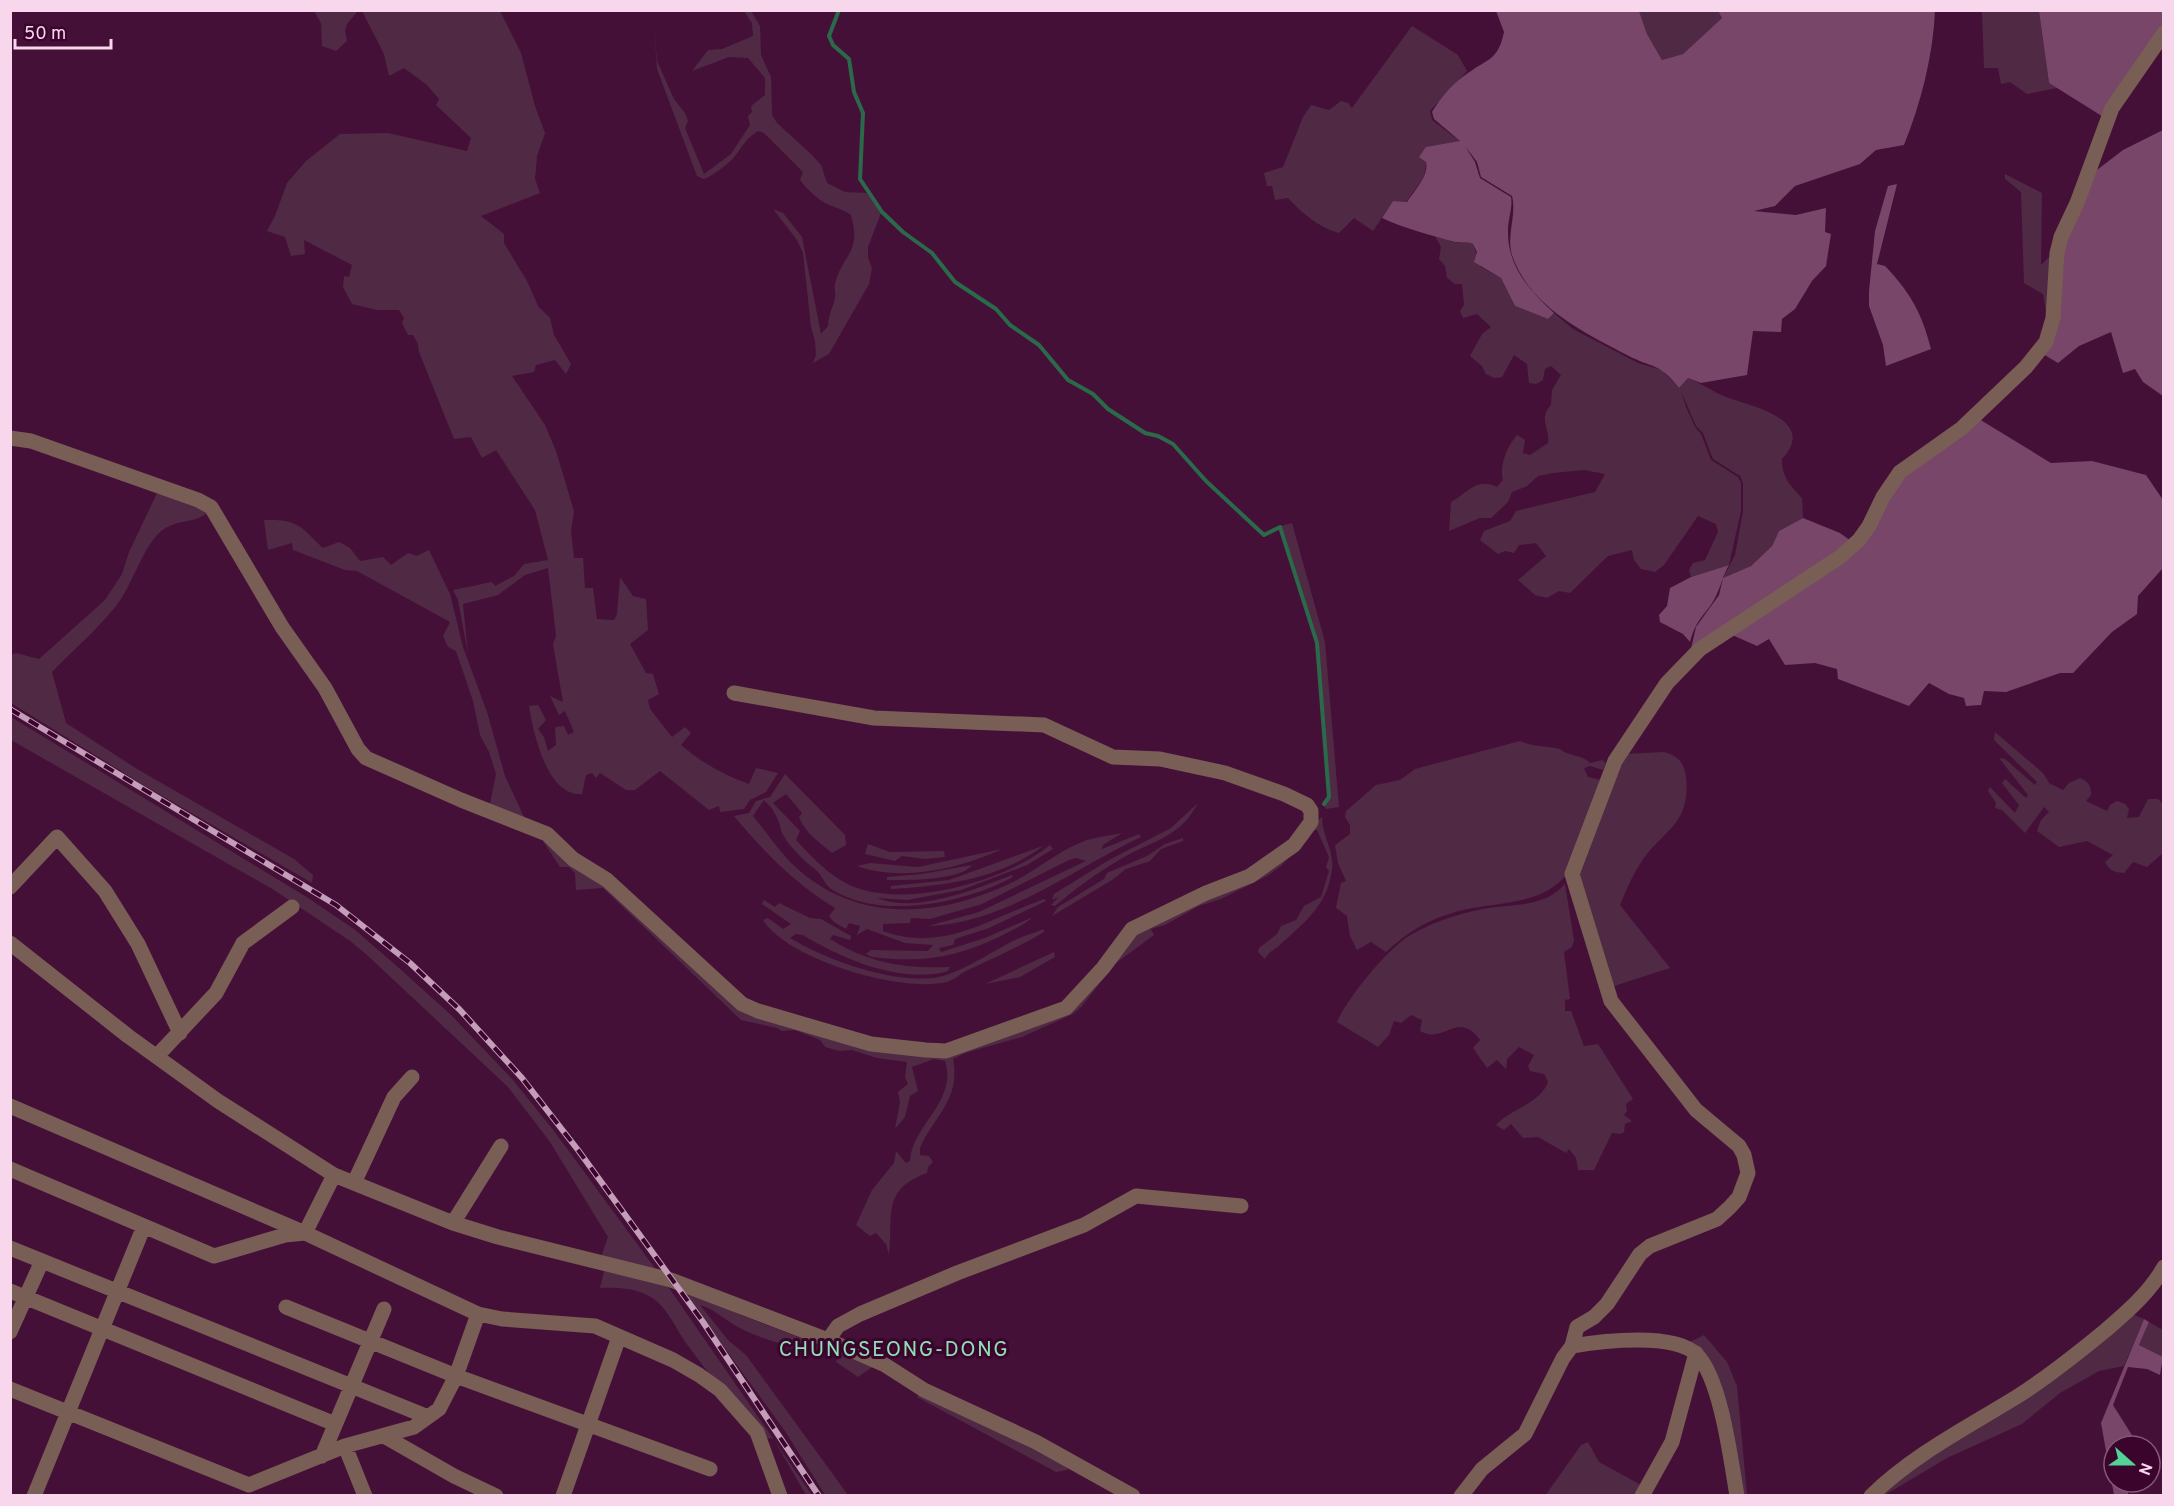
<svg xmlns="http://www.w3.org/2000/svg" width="2174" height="1506" font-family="Overpass,sans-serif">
<rect width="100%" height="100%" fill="#451038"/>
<!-- green -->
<path fill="#502944" d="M314,11h44l-11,13 -2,7 2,10 -11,10 -14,-5 -1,-23z
M362,11h138l21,42 14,53 10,27 -8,23 -2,23 5,14 -59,23 23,18v9l23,38 11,25 12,12 4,17 17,29 -5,10 -11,-14 -19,5 -2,7 -22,4 33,49 11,26 18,60 -3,20 3,27h9l2,30h8l4,31 17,1 3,-6 3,-37 13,19 13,3 2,31 -18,14 16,29 7,1 6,20 -11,6 2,9 22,28 13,-10 6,6 -10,12c21,18 43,30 68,39l7,-16 22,5 -12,19 -16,8 -6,9 -24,3 -1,-6 -10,4 -49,-39 -25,19h-9l-26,-17 -4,5 -4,-5 -6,2 -4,19c-35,3 -49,-62 -53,-88l9,-1 8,15 -8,9 6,8 4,14 8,-6 -1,-18 9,-1 4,9 6,-3 -9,-21 -6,4 -9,-19 13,6 -10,-58 3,-8 -8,-68 -23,7 -27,20 -35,9 5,50 -10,-54 -5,-10 39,-8 3,4 19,-10 10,-12 24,-4 -13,-50 -39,-60 -14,8 -11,-21 -17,2 -35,-87 -1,-8 -5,-9h-5l-6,-12 2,-5 -5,-8h-22l-25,-6 -9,-17 1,-11 5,1 3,-12 -48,-25 1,14 -14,2 -6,-19 -18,-6 8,-15 12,-33 19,-22 34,-27 48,-1 79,18 4,-13 -35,-33 3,-6 -12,-14 -23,-17 -15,8 -5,-22z
M744,11h7l9,15 1,29 10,22 1,38 5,8 35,32 9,10 6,18 18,9 22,1 14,20 -13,34v11l4,10 -3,16 -40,70 -16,9 3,-8 -1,-14 -4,-14 -8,-74 -6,-13 -24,-31 10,4 19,24 19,97 7,-8c0,-11 5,-18 7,-28 1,-5 -1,-10 0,-14 7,-30 27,-30 16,-69 -8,-6 -15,-7 -24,-11 -11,-6 -19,-14 -27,-24l3,-8 -39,-39 -6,-2c-12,7 -15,15 -23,25 -6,8 -23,20 -31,23l-7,-3 -40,-107 -3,-46 3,38 17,38 11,14 3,8 -3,7 19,46 27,-20 19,-29 -2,-9 4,-4 -1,-6 14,-11v-17l-17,-20 -19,-1 -37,14 16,-21 14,-1 31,-13 -1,-13z
M1639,11h79l4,7 -39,36 -21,6 -15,-26z
M1982,11h57l10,72 8,5 -30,6 -17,-12 -9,2 -3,-16h-14z
M1412,26l46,29 9,16 -37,40 2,9 29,22 -35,6c1,30 -2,29 -20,54l-13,-1 -20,30 -19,-13 -15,15c-21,-6 -36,-19 -51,-35l-13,2 -3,-14h-5l-3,-13 19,-6 20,-50 8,-12 18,5 12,-9 7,2 4,5z
M2005,174l37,19 -1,72 13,-13 -5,79 -6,-37 -19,-11 -3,-91 -16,-13z
M1435,236l22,7 8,-2 8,3 8,23 20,11 14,28 33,13 6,-6 19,16 65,34 24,7 17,18 9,-10c13,5 25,14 38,19 28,10 92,23 56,62 0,19 8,26 20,39l1,20 -24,13 -7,15 -21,20 -28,12 12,-23 8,-44v-28l-3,-7 -27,-17 -10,-26 -7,-7 -15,-35 5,16 9,20 6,7 10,26 27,17 3,6v28l-12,54 -38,12 -2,-7 4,-7 12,-3 13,-28 -2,-8 -18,-8 -34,49 -9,7 -14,-3 -7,-9 -2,-10 -24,6 -38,37 -11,-2 -12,7 -12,-3 -17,-15 28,-24 -10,-13 -17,2 -5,8 -9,-2 -7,3 -18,-14 4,-9 26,-10 6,-10 79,-19 10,-18 -21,-4 -31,3 -15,3 -11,10 -15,6 -4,10 -17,16h-11l-31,13 2,-29c17,-9 25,-25 46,-15l6,-7c-4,-14 4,-34 14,-45l8,5 -2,13 7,2 18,-12c2,-16 -10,-24 3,-38l1,-15 9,-15 -10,-9 -6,3 -2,11 -7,4 -7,-1 -2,-19 -13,-9 -12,22 -8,1 -8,-4 -4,-8 -12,-10 12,-22 9,-7 -14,-13 -14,4 -3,-7 4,-6 -2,-21h-7l-8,-6 -2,-12 -6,-7 2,-12z
M159,489l51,22c-15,13 -31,8 -46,18 -20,13 -31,56 -48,77 -19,24 -43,44 -64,66l14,51 71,46 157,90 19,16 -1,8 -167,-97 -134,-83v-48l5,-2 23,6 66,-59 17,-26 7,-22z
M264,520c34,-1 36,6 59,28l16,-6 11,6 10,13 23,-4 8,8 17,-12 9,3 12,-6 21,44 13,53 24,65 18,64 20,43 -35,-15 6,-30 -7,-22 -9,-17 -7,-34 -17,-50 -8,-4 -5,-11 7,-14 -93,-51 -12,-1 -52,-20 -1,-7 -24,7z
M1292,523l33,119 14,165 -13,2 -2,-3 6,-9 -14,-162 -35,-109z
M11,717l294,179 49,33 45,39 52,47 62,65 41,51 103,140 -56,-14 7,-20 -58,-95 -42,-55 -141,-132 -17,-14 -76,-51 -263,-150z
M1995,732l48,41 6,10 14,7 6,-7 11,-5c9,4 11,8 11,17l-5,6 21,10 3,-6 7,-4 8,3 4,5 -2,9 12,-1 9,-18h10l5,5v49l-16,14 -14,-5 -9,11c-10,-1 -14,-2 -19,-11l8,-7 -26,-14 -28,6 -22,-16 4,-11 8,-8 -5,-5 -19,26 -23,-23 -7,-2 1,-5 -8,-12 2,-4 25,26 4,-8 -17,-22 3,-4 21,19 2,-3 -29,-37 6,1 30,26 2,-3 -43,-42z
M1520,741c14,6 26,5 40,8 9,8 22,5 30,14l12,-3 4,3 -3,7 -13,-4 -6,2 4,9 18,4 -37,91c-27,34 -67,29 -106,38 -32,8 -53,20 -77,42l-15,-10 -14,8 -7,-14 -3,-20 -11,-8 5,-25 5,-2 -8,-18 -3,-18 15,-11v-9l-5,-8 1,-6 30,-26 24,-5 15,-11z
M1664,752c14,4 20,10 22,25 5,50 -25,53 -46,87 -8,12 -14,27 -20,41l50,63 -59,19 -32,-105 1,-16 44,-112z
M785,774l60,61 1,10 -14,8c-13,-11 -27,-20 -33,-36l3,-4 -16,-19 -13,9 27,28 -4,9c18,19 36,39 61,48 54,19 149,-7 193,-43l3,4 -26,16 -66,25 -54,10 -30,-2c38,16 99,-9 135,-23l1,2c-48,26 -132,44 -182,12 -6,-4 -8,-12 -14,-18 -5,-5 -12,-9 -17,-15 -6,-6 -17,-18 -19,-26 -2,-11 -8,-22 -17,-30l-11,16c16,19 28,39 47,55 63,54 145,45 215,10 22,-11 43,-30 67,-39 11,-5 27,-6 40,-9l-19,12 -1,4 37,-15 2,3c-68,32 -135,86 -213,89l51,-14 107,-51 -10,-3 -7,2 -87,44 -52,15 -19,-1 -1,5 -27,1v7c61,22 105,-12 161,-32l2,2 -57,27 -34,11 -2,6 -14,3 2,4 44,-14 48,-21c-9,8 -20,13 -32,19 -45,22 -79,27 -129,21l-6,-3 5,-4 57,1 5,-6 -28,-2 -38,-14 -10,6 3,-9 -11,-3 -3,6 -12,-7 -5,-6 6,-8c-42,-26 -70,-55 -101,-92l15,-3 7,-12 14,-4z
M1198,803c-18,34 -43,37 -74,54 -24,14 -48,31 -69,49l-4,-1 8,-8 -7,3 2,-6 55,-34 62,-32z
M1322,817c0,19 12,33 10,52 -4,35 -26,52 -50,74 -6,6 -13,8 -17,16l-7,-7 1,-4 18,-14 4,-8 15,-6 8,-14 17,-9 8,-26 -3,-4 3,-10 -12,-27h-3l-33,36 -14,10 -46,23 -22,7 -34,19 -14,4 3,6 -38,28 -35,44 -8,7 -51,23 -57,16 -12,6c8,41 -20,58 -33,89v7l9,1 4,6 -5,5 -1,6c-47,17 -33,44 -38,82l-3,-11 -10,-11 -6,3 -14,-11 16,-35 22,-27 2,-12 10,12 4,-2c2,-37 48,-59 35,-100l-11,-2 -22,8 6,24 -8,5 -5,21 -10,12 5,-27 -2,-10 10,-8 -3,-7 2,-15 -30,-4 -25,-8 -13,1 -14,-4 -5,-7 -25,-10 -13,1 -5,-3 -36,-8 -138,-132 -27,2 -1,-17 -6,-6h-9l-23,-35 67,51 123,112 190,58 143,-38 74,-83 82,-38z
M1183,838v3l-22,8 -11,12 -24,8 -14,11 -60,36 6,-9 46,-28 3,-6 40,-17 18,-12z
M868,844l22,8 54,-1 1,6 -20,2 -23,-3 -7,5 -30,-7z
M1043,846c-43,33 -99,40 -152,43v-3l58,-6z
M1002,849c-43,20 -100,33 -145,17l13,-3 48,4z
M972,865c-12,16 -66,15 -85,15v-3l35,-3z
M1565,884l9,56 -2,7 -8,5 6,47 -5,1v11h6l13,35 14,-2 35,55 -7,5 1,7 -3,4 8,6 -7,3 -1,8 -3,2 -9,-1 -18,37h-16l-2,-12 -7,-9 -3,4 -28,-16 -15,1 -12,-14 -7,6 -8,-5c14,-16 44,-21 52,-43l-4,-8 -14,-3 -2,-5 6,-11 -15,-8 -12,12 -1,10 -9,-9 -10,8 -14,-20 7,-8c-23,-31 -35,5 -60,-9l2,-11 -11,-5 -10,8 -7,-2 -5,14 -11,12 -41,-25c11,-25 53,-77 77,-89 22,-12 50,-21 74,-25 27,-4 57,-1 77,-24z
M764,900l11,7 4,-4 31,15 11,1 30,17 -1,4 -17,-5 -3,4c38,24 76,30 120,28l-2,4c-45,14 -108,-13 -145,-36l-7,-1 -6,4c36,22 105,47 149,39 24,-5 55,-27 78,-38 9,-4 18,-6 26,-10l1,3c-25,15 -51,26 -78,39 -6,3 -12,9 -19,11 -46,11 -159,-22 -184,-62l5,-2 15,11 8,-5 -29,-20z
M1054,952l1,5 -35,20 -35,7z
M604,1271l63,14 145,210h-6l-33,-57 -11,1c-25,-32 -52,-63 -76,-96 -10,-14 -18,-34 -32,-44 -15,-11 -37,-12 -54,-11z
M681,1288l62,28 131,50 -16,11 -22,-15 2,-4 -40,-16 -5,6c-17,-6 -36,-11 -53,-20 -14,-7 -25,-19 -40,-23l28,35 18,15 102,140h-23l-40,-64z
M2130,1313l14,6 -20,47 -25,5 -39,22 -38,31 -75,34 -62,37 -10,1z
M2149,1322l14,8v27l-24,-12z
M1704,1335l23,27 10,24 10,109h-6l-9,-58 -44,-94z
M919,1393l151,73 -3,4 -11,2 -139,-75z
M1588,1442l11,20 44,24 -5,9 -93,1 36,-51z"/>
<!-- forest -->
<path fill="#774668" d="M1496,11h143l8,23 15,26 21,-6 39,-36 -4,-7h217c-2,45 -14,92 -31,134l-28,5 -16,14 -65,22 -20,20 -21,5 42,4 30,-7 -1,24 6,2 -5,32 -14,15 -17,28 -13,10 -1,13 -28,-1 -6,44 -46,8 -13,-5 -9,10c-20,-26 -26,-19 -52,-33 -44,-23 -98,-49 -115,-100 -6,-20 5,-40 0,-59l-31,-19 -4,-15 -12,-16 10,16 5,16 31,19c2,10 -3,22 -3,33 -1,36 21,60 46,83l-6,6 -33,-13 -14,-28 -27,-16 3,-10 -4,-8c-7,-3 -12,-1 -18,-2 -25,-7 -49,-13 -73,-24l11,-17 14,1c7,-11 22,-26 19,-40l-7,-5 7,-10 34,-6 -26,-22 -2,-7c9,-15 22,-30 36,-39 21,-15 30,-13 36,-41z
M2039,11h124v14l-58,93 -56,-35z
M2163,130v266l-20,-14 -8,-13 -12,4 -12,-41 -32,14 -21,17 -15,-9 18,-100 32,-81 30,-23z
M1897,184l-20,80 8,2c25,26 37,47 46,83l-45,17 -3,-21 -14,-39v-15l6,-60 13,-45z
M1979,419l72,44 41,-2 54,14 17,25v68l-25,28 -1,18 -25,18 -39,41h-13l-54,19 -22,-1 -3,14 -15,1 -2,-8 -15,-4 -20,-11 -20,23 -71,-27 -1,-10 -22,-6 -30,2 -16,-26 -12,7 -27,-12 113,-74 53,-78z
M1803,518l37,15 11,8 -161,112 6,-26 23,-32 4,-17 28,-12 21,-20 7,-15z
M1729,565c-6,10 -8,21 -13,31 -10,20 -19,20 -26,46l-7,-8 -23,-12 -1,-7 8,-9 3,-18 21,-11z
M2144,1319l5,3 -10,23 24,12 -3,18 -13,-6 -19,-2 -15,38 22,35 -1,6h-20v36h8l7,13h-15l-13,-72z"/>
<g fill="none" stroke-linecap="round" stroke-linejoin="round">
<!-- stream -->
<path stroke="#2a6a4b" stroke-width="4" d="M839,10l-10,26 4,9 16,14 5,33 9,21 -3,66 22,33 21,20 29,21 23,29 41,27 14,16 29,20 29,35 25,14 15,15 37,24 13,3 15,8 33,37 58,54 16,-8 37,116 12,154 -5,7"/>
<!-- minor -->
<path stroke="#785e55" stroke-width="15" d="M10,438l21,3 167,59 13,7 71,120 43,61 33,61 8,9 95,42 86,34 26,25 34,21 135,124 16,7 113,33 55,6 20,1 120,-43 37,-40 29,-39 74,-36 44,-17 44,-31 17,-23v-11l-4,-6 -23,-11 -59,-21 -65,-14 -47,-2 -69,-32 -170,-7 -140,-25
M10,887l47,-50 48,54 33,53 42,89
M10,943l118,93 90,65 116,74 119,48 45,14 173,43 157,60 57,25 39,25 112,52 97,54
M157,1056l59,-63 27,-50 49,-36
M10,1106l295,127
M10,1169l204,87 71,-21 20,-2
M334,1175l-29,58 173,81 24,5 93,7 78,34 26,15 21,15 37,42 23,64
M354,1183l40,-86 18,-20
M453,1223l48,-77
M10,1248l418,169
M10,1291l325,133
M286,1307l170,69 254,93
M10,1332l32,-71
M828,1340l10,-14 22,-12 97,-41 127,-48 52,-29 105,10
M1572,1346l5,-19 17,-10 13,-13 33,-50 10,-8 67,-27 13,-12 9,-10 9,-24 -4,-18 -5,-9 -43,-36 -85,-109 -39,-127 43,-113 52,-78 33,-34 140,-92 19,-17 10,-14 14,-29 17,-25 62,-44 64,-61 20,-25 7,-24 4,-65 4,-16 16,-34 35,-95 52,-75
M10,1389l239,96 96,-39 69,-19 25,-18 17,-33 22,-62
M384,1436l70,40 42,20
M345,1446l20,50
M322,1456l62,-147
M34,1496l110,-270
M563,1496l56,-159
M1461,1496l21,-27 43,-35 38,-76 9,-12c29,-5 103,-14 125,9 24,24 34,106 40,141
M1642,1496l30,-54 24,-89
M1871,1496c43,-42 97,-69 147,-100 30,-19 60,-43 88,-66 22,-19 44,-38 58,-63"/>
<defs>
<path id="rail" d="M10,709l326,196 74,58 50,47 62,68 56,72 125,172 116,174"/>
</defs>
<!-- rail casing -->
<use href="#rail" stroke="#c49db8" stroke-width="6"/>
<!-- rail -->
<use href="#rail" stroke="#3a042d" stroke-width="4" stroke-dasharray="11" stroke-linecap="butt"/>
</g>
<g text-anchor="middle" stroke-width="6" stroke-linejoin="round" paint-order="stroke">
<!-- quarter labels -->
<g font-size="21" letter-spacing="1.5" fill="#90e0b5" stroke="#3a042d">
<text x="894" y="1356">CHUNGSEONG-DONG</text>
</g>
</g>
<!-- border -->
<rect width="2174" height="1506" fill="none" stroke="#f8d6ec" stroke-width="24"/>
<!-- north arrow -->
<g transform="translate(2132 1464) rotate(111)"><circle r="28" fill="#3a042d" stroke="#865879" stroke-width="1.5"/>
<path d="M0-4.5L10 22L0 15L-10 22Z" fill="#52d397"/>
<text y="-9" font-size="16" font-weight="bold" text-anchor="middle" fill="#f8d6ec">N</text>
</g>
<!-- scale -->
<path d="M15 39v9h96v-9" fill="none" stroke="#f8d6ec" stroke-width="3"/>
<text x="24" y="39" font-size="18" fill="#f8d6ec" stroke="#3a042d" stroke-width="4.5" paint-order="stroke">50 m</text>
</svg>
